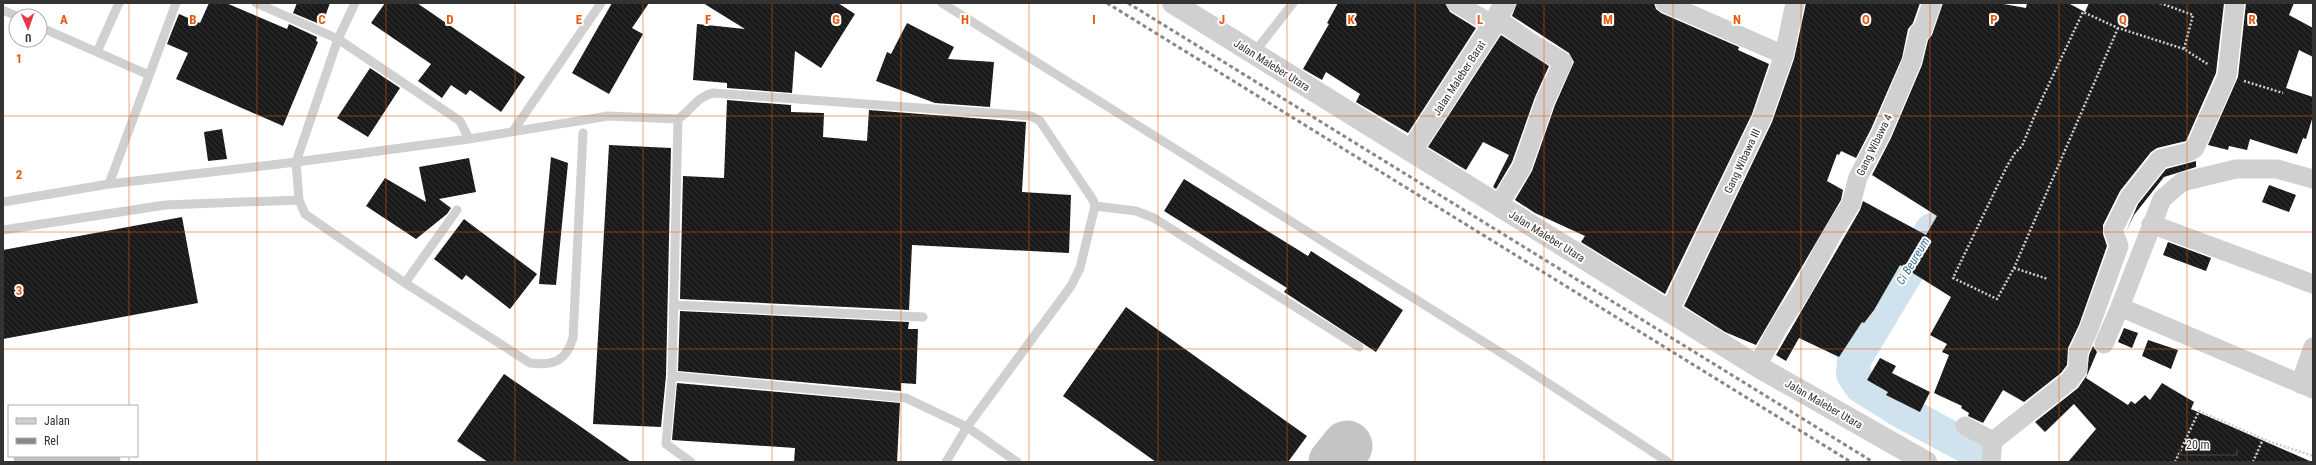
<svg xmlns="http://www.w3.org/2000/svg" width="2316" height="465" font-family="'Roboto Condensed',sans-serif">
<defs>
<pattern id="building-back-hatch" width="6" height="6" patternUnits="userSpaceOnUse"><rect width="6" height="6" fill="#1a1a1a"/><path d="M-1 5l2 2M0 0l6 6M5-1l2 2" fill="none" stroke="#333"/></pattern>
</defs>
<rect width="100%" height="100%" fill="#fff"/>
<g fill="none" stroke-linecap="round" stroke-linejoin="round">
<!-- river -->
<path stroke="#cfe2ee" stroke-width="34" d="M1932,230l-78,130 -1,14 8,12 40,25 80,43 3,8"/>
<!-- taxiway -->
<path stroke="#c4c4c4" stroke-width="51" d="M39,456l56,6
M1334,462l13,-16"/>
</g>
<!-- building -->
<path fill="url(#building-back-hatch)" d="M209,3h17l61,26 2,-5 28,13 -1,4 2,1 -35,84 -107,-47 12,-26 -21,-9 5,-13 7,-17 21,9z
M297,3h33l-8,22 -29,-12z
M385,3h32l108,74 -24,35 -31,-22 -4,5 -15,-10 -9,13 -24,-17 13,-17 -60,-41z
M612,3h37l-17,25 11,6 -34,60 -37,-21z
M703,3h135l17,11 -34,54 -26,-17 -3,42 -65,-5v-5l-34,-3 4,-56 48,5z
M1338,3h107l5,9 26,16 -68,105 -52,-31 4,-8 -34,-22 -4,8 -19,-11 26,-45 -2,-1z
M1517,3h137l2,6 5,4 78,34 -1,3 31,14 -17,50 -87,180 -84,-52 4,-6 -50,-23 -20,-13 17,-29 23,-66 19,-43 -5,-9 -57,-37z
M1806,3h114l-7,20 -5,6 -6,29 -31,71 -15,29 -15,-7 -2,4 -2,-1 -10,27 16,9 -2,10 -85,145 -31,-13 -41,-26 88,-184 22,-63z
M1943,3h55l28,5 1,-5h41l17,9 4,-9h135l-8,70 -30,68 -29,7 -6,4 -31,39 -17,34v9l4,12 -28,79 -11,23 -1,17 -6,8 -37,29 -21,-12 -20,33 -15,-7 1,-3 -8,-5 1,-2 -28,-13 15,-38 -7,-3 5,-8 -17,-9 21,-38 -51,-32 -26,45 -10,13 -2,-1 -23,35 -40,-19 -13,23 -10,-6 84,-145 3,-9 63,34 11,-19 -65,-41 19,-37 31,-73 6,-25 4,-5z
M2246,3h48l-5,12 24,13v29l-14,-7 -13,38 27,9v19l-7,23 -3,-1 -6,16 -47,-15 -3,11 -18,-4 -1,4 -20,-5 30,-68z
M907,23l47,24 -6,12 46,3 -4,45 -55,-4 -59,-22 11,-29 4,2z
M1501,35l48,31 -14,31 -23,65 -16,27 -3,-2 16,-32 -26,-13 -17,28 -38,-23z
M370,68l30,20 -32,49 -31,-19z
M727,100l64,5v7l33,1 -1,24 44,4 2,-31 157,12 -4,70 49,3 -2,58 -157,-8 -3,65 -229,-11 3,-123 41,2z
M222,129l5,30 -19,2 -4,-29z
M609,145l62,3 -5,228 -5,51 -68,-3z
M551,157l17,6 -12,122 -17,-1z
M469,158l7,34 -37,7 12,9 -4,6 -31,25 -50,-33 19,-28 41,24 -7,-35z
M2196,161v6l-32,10 -30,38 -8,17 12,-28 28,-35z
M1184,179l124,77 3,-5 92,59 -27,42 -92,-60 3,-4 -123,-77z
M2269,185l27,10 -7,17 -27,-10z
M182,217l16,86 -195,36v-89z
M464,219l73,55 -27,35 -44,-34 -4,5 -28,-21z
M2168,242l43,16 -5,13 -43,-16z
M1126,307l181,129 -19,26h-132l-93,-66z
M680,311l229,11 -1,7h10l-2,55 -15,-1v8l-223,-20z
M2124,328l14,5 -6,15 -14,-6z
M2148,340l30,10 -7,19 -29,-13z
M2093,346l4,6 -11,26 42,27 3,-4 4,3 10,-9 5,5 12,-17 32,19 -3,7 121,53h-244l28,-33 -22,-25 -29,28 -10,-10 43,-34 9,-13 2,-20z
M1880,358l16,8 -4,7 38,19 -10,20 -34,-17 2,-3 -21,-12z
M504,374l70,48 57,40h-143l-31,-21z
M677,383l223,20 -3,59h-103l1,-14 -123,-8z"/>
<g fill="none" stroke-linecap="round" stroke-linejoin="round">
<!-- path -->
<path stroke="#cdcdcd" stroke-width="2.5" stroke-dasharray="2 2" stroke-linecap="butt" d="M2160,3l33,12 -9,34
M2118,28l-104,240 -17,31 -44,-21 54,-112 8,-13 7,-7 17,-41 44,-93 35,16 66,21 25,16
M2244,81l39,12
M2014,268l34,11
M2175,462l24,-51 69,30 45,15
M2253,462l10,-23"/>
<!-- service -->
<path stroke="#d0d0d0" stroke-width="9" d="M256,3l82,36 122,82 9,18
M355,3l-17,36 -42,123 3,38 6,14 100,69 125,80c24,3 36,-2 43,-25l10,-205
M942,3l577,361 149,98
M3,10l13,6
M40,27l109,48
M97,52l22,-49
M1254,53l39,-50
M513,131l88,-128
M109,184l67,-181
M3,202l106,-18 187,-22 173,-23 139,-23 70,3
M1095,206l41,5 18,7 205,129
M3,230l162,-25 134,-5
M405,283l52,-73
M674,305l249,12
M672,376l234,22 61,29 50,35
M691,462l-25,-18 6,-68 6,-257c14,-9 18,-22 35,-26l318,23 9,5 53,79 2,6 -15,62 -9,18 -104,141 -21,35"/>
<!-- minor -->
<path stroke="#d0d0d0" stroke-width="19" d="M1456,3l37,22
M1665,3l119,52
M1497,19l36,25 30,18 -18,39 -23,66 -24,39
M2313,179l-36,-10h-41l-54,13 -20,17 -42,108 193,82
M2151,224l162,60
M1669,312l93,-194 22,-63 11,-52
M2104,344l16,-37
M1757,366l22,-40 23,-36 29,-54 20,-32 7,-27 23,-43 31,-73 7,-29 3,-1 10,-28
M2300,384l13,-37
M1965,426l28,15
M1991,462l2,-21 76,-60 9,-12v-16l11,-24 30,-83 -6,-16 16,-32 31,-39 29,-7 6,-4 32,-72 8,-73"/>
<!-- tertiary -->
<path stroke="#d0d0d0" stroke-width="22" d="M1173,3l584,363 169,96
M1411,151l82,-126 12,-22"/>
<!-- rail -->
<path stroke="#888" stroke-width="3" stroke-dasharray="4 3" stroke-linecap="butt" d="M1107,3l744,459
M1128,3l745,459"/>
</g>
<!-- grid -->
<path fill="none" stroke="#e8590c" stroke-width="1" stroke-opacity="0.55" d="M129,3v403M257,3v459M386,3v459M515,3v459M643,3v459M772,3v459M901,3v459M1029,3v459M1158,3v459M1287,3v459M1415,3v459M1544,3v459M1673,3v459M1801,3v459M1930,3v459M2059,3v459M2187,3v459M3,116h2310M3,232h2310M3,349h2310M129,456v6"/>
<g text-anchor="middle" stroke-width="4" stroke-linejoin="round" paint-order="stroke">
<!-- street labels -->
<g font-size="11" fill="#333" stroke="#fff">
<text transform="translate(1272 65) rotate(32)" y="4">Jalan Maleber Utara</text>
<text transform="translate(1459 78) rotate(-57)" y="4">Jalan Maleber Barat</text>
<text transform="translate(1874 145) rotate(-64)" y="4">Gang Wibawa 4</text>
<text transform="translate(1742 161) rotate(-65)" y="4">Gang Wibawa III</text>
<text transform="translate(1547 236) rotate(32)" y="4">Jalan Maleber Utara</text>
<text transform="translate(1824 404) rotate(30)" y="4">Jalan Maleber Utara</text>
</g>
<!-- water labels -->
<g font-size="12" font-style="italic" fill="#3f7597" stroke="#fff">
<text transform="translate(1913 261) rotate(-59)" y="4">Ci Beureum</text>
</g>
</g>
<g font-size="13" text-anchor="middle" font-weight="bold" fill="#e8590c" stroke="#fff" stroke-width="4" stroke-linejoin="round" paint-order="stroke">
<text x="64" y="24">A</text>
<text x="193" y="24">B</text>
<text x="322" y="24">C</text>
<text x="450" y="24">D</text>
<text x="579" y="24">E</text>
<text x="708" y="24">F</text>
<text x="836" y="24">G</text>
<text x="965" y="24">H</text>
<text x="1094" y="24">I</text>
<text x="1222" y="24">J</text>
<text x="1351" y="24">K</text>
<text x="1480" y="24">L</text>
<text x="1608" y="24">M</text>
<text x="1737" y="24">N</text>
<text x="1866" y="24">O</text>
<text x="1994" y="24">P</text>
<text x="2123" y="24">Q</text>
<text x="2252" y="24">R</text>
<text x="19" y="63">1</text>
<text x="19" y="179">2</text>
<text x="19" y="295">3</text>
</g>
<!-- border -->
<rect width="2316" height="465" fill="none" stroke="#333333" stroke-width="8"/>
<!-- legend -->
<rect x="8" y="405" width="130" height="52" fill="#ffffff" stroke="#adadad"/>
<rect x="16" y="418" width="20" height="6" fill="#d0d0d0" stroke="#adadad"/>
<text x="44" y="425" font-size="12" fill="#333333">Jalan</text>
<rect x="16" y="438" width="20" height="6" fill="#888888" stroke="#adadad"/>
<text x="44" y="445" font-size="12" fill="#333333">Rel</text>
<!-- north arrow -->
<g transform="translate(28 28) rotate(178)"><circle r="19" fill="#ffffff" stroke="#adadad"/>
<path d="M0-3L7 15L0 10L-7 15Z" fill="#e63946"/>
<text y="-6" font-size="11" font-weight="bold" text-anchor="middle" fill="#333333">U</text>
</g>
<!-- scale -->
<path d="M2180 449v6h57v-6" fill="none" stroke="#333333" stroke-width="2"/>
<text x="2186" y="449" font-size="12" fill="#333333" stroke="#ffffff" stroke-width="3" paint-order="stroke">20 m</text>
</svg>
